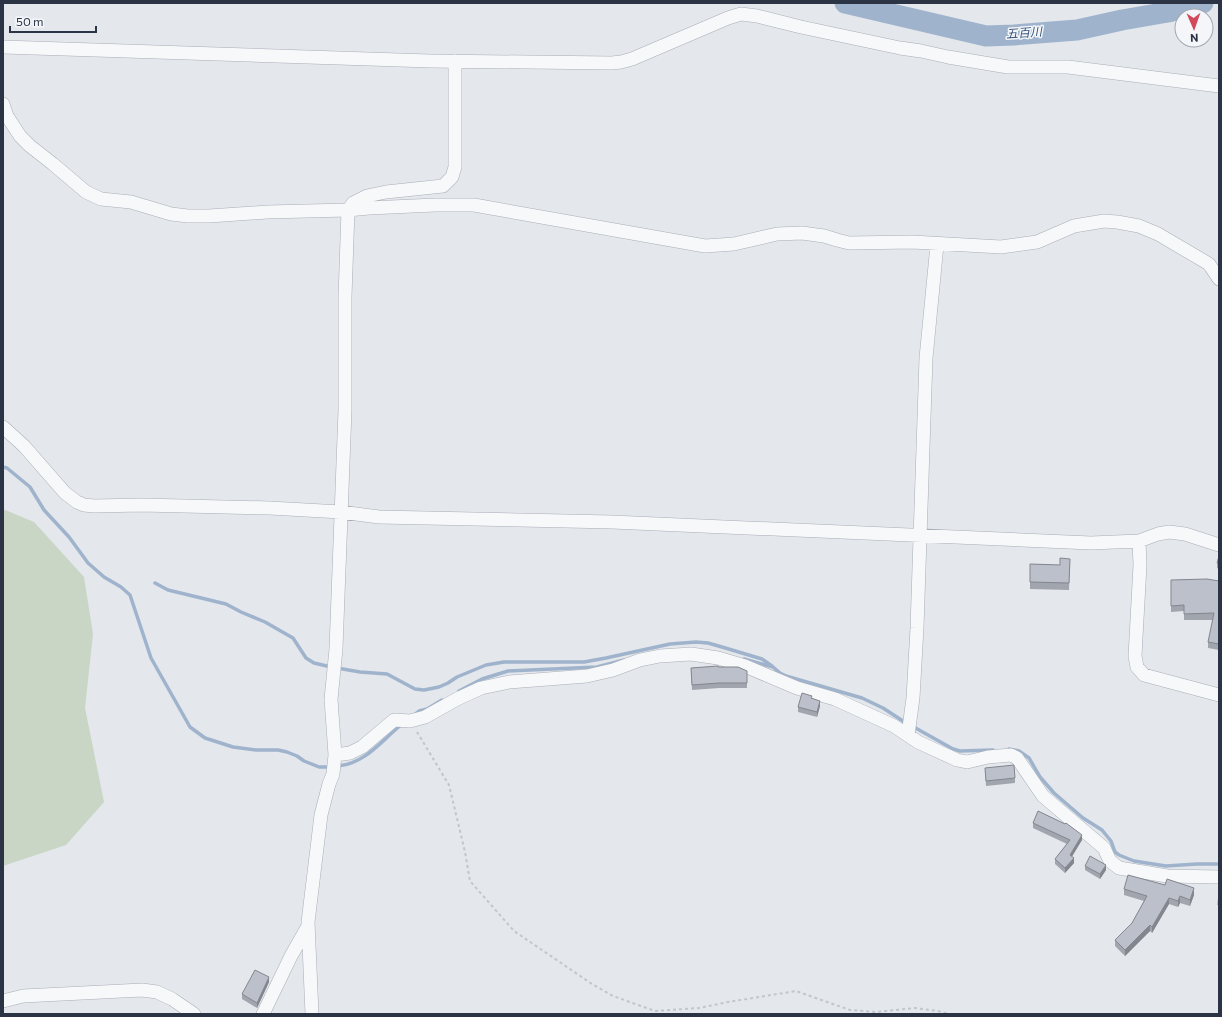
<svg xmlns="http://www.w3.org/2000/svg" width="1222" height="1017" font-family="Commissioner,'Noto Sans JP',sans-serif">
<rect width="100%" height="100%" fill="#e4e7ec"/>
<!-- green -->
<path fill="#c9d6c5" d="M3,509l31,13 50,55 9,57 -8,74 19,94 -38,43 -63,21z"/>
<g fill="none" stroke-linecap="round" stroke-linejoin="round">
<!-- stream -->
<path stroke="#9fb4cc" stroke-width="3.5" d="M3,467l4,1 23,19 14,23 25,27 19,26 16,14 17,10 9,8 21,63 39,69 15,11 28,9 23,3h22l9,2 10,4 7,5 15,6h12
M155,583l13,7 58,14 15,8 24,10 28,16 13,20 8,5 17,4
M744,659l29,8 7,6 6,3 76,22 21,10 23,15
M337,668l23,4 27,2 28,15 9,1 15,-3 9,-4 9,-6 29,-12 18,-3h80l22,-4 64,-14 26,-2 12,1 14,4 40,12 10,7
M459,691l23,-12 26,-8 89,-4 27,-7
M414,715l5,-4 8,-2 15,-9
M912,726l41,23 7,2 33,-1
M1009,749l10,2 10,7 11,19 14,16 29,25 19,12 9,11 4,11 4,3 15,6 32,5 31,-2h22
M337,766c28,-2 44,-25 64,-41"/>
<!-- river -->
<path stroke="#9fb4cc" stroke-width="21" d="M845,3l141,33 28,-1 63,-5 45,-10 46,-8 35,-9"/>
<defs>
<path id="street" d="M3,47l427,14 182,2 9,-1 11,-3 96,-41 13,-4 16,2 44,11 99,21 21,3 27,6 60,10h60l151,19
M3,104l4,12 13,20 10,10 23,18 33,28 15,7 30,3 40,12 17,2h21l58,-4 81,-2 21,-2 66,-3h39l231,41 29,-2 43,-10 25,-1 22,3 13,4 12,3 63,-1 89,5 36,-5 37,-16 30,-5 13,1 22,4 19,8 51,30 10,15
M3,427l21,19 41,47 12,9 7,3 10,1 48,-1 128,3 71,4 38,5 233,5 479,21 48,-2 19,-7 11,-2 16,2 34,11
M1139,541l1,24 -5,91 2,11 7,8 75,20
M908,735l5,-37 4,-70 9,-270 11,-113
M335,755l15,-2 12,-6 32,-27 16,1 15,-4 32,-18 24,-11 28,-6 78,-6 26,-6 27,-10 20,-4 31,-2 27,4 27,8 52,22 38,11 59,27 24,16 39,18 10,2 21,-5 23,-2 6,3 26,38 61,52 6,13 9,7 48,8 52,1
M3,1001l20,-5 119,-6 15,2 15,7 22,15
M263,1014l28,-58 17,-30
M312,1014l-4,-92 13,-107 8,-31 4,-10 2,-19 -4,-56 5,-50 9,-239v-113l3,-87 5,-7 14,-7 19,-4 57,-6 9,-9 3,-10v-106"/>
</defs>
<!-- street casing -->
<use href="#street" stroke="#a9aeb7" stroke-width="14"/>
<!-- path -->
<path stroke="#c2c5cb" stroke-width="2" stroke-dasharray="3 3" stroke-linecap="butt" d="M417,732l32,53 16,67 5,29 44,50 78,53 21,12 42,15 44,-3 29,-6 68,-11 54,19 26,2 39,-4 23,3 11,3"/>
<!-- street -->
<use href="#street" stroke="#f7f8fa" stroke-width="13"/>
</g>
<!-- wall -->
<path fill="#a1a5ae" d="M1219,556v13l-2,-1v-5z
M1070,559l-1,31 -39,-1v-25l30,1z
M1171,580l48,1v69l-11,-2v-6l5,-22h-29v-9l-13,1z
M718,667l29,4v17h-28l-27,2 -1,-22z
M812,698l8,8 -3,11 -19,-5v-5z
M985,768l30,10v5l-29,3z
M1033,823l49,17 -11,16 3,7 -9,10 -10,-9v-5l12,-15 -34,-16z
M1085,866l21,4 -6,9 -15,-9z
M1124,889l70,6 -4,11 -10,-3 -2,4 -9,-3 -17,29 -2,-2 -25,25 -10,-10v-6l17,-17 12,-22 -20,-6z
M269,982l-12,26 -15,-9v-5z"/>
<!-- shaded-wall -->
<path fill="#83868d" d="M820,701v5l-3,11v-5z
M1082,835v5l-12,20v-5z
M1074,858v5l-9,10v-5z
M1106,865v5l-6,9v-5z
M1194,888v7l-4,11v-6z
M1180,896v7l-2,4v-6z
M1169,898v6l-17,29v-6z
M1150,925v6l-25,25v-6z
M269,977v5l-12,26v-5z"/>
<!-- building -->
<path fill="#bbc0ca" stroke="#83868d" d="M1219,556v8l-2,-1z
M1060,558l10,1 -1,24 -39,-1v-18l30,1z
M1207,579l12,2v63l-11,-2 6,-29 -30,1v-9l-13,1v-26z
M718,666v1h20l9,4v12h-28l-27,2 -1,-17z
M802,693l10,3 -1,2 9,3 -3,11 -19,-5z
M1014,765l1,13 -29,3 -1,-13z
M1038,811l27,13 1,-1 16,12 -12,20 4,3 -9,10 -10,-9 15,-19 -37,-17z
M1090,856l16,9 -6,9 -15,-8z
M1128,875l37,10 2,-6 27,9 -4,12 -10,-4 -2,5 -9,-3 -17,29 -2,-2 -25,25 -10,-10 17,-17 15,-27 -23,-7z
M1219,891v14h-1z
M255,970l14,7 -12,26 -15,-9z"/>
<g text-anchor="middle" stroke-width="3" stroke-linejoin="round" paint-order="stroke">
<!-- water labels -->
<g font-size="12" font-style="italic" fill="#34527a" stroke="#f4f6f9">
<text transform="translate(1024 33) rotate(-4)" y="4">五百川</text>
</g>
</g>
<!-- border -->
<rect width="1222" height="1017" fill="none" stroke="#2b3445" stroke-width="8"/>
<!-- north arrow -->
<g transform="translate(1194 28) rotate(178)"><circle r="19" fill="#f4f6f9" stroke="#a4a8b1"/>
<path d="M0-3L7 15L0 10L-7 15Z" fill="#d1495b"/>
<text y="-6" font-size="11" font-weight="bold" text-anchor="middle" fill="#2b3445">N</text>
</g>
<!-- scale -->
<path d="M10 26v6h86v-6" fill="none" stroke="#2b3445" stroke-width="2"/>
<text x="16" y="26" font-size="12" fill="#2b3445" stroke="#f4f6f9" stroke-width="3" paint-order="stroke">50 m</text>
</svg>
